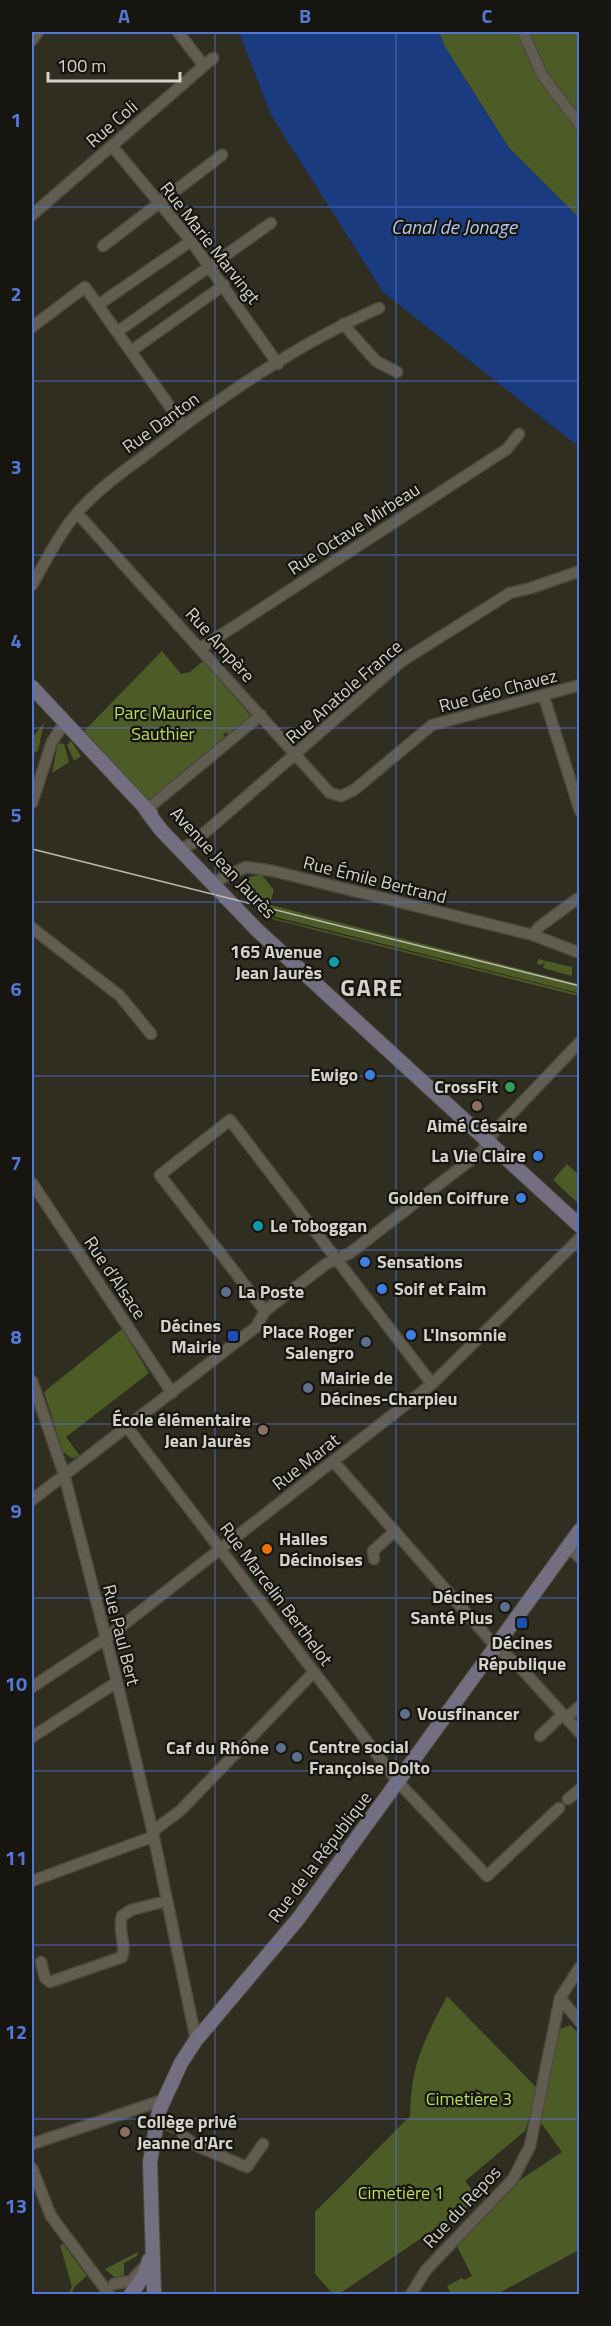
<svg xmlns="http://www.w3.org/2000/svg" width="611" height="2326" font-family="'Titillium Web',sans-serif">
<rect width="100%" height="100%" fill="#302d21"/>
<!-- green -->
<path fill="#4d5b26" d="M439,32h84l20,43 36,50v93l-70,-70 -64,-101z
M526,32h53v86l-36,-49z
M162,651l19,23 9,-2 13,-11 49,56 -21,19 -5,-4 -3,3 4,4 -77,61h-4l-62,-69z
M44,723l-6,28 -6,3v-16z
M71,741l10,15 -7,5 -7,-16z
M58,743l6,1 5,18 -17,11z
M261,874l13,16 -3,10 -15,-4 -13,-17z
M263,903l316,81v9l-319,-80z
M261,915l318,79v2l-319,-80z
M538,959l34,8v9l-29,-8 2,-7 -3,4 -5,-1z
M567,1164l12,11v29l-26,-24z
M122,1329l27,44 -83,64 14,19 -8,2 -9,-6 -19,-60z
M447,1996l91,93 -13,42 -60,50 14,18 -140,95h-6l-18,-20v-62l95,-96c1,-53 14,-75 37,-120z
M570,2025l10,9 -1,216 -82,44h-46l-4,-8 15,-8 2,2 8,-4 -15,-30 57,-62 48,-32 -21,-29v-6l17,-87z
M63,2244l24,32 -13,11 -2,7h-4l4,-7 -12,-42z
M138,2252l-1,4 -13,7v15l-10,-1 -9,-8z"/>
<!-- water -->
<path fill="#1a3b80" d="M239,32h200l6,15 64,101 70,70v229l-196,-155 -112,-177z"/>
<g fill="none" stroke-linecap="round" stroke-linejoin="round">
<!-- street-tunnel -->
<path stroke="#49463a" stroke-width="10" stroke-dasharray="10 5" stroke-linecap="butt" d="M168,2125l15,11"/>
<defs>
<path id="street" d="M178,32l26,34
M523,32l19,43 38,50
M32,40l6,-8
M112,146l79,95 87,123
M32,215l181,-157
M103,246l119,-91
M98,305l93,-64
M343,324l33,37 21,11
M32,327l53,-40 98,138
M117,332l154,-109
M131,351l93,-66
M77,513l253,280 11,3 13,-6 78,-65 148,-40
M32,585c14,-24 28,-53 46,-73 19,-22 43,-39 66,-56 72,-56 151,-111 235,-148
M201,648l306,-199 12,-15
M544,697l36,114
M32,803l20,-61 12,-19
M146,810l115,-95
M180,850l14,-8 208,-181 108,-68 21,-5 49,-17
M212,883l34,-16 27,4 260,64 47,18
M32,928l88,68 31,38
M533,935l6,-8 38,-28
M32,1183l140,210
M265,1311l-105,-136 70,-55 202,264
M32,1381l32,93 53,208 36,151 43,207
M127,1427l271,355 89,94 72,-68
M333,1461l164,187 20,16 63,69
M32,1500l224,-173 9,-16 61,-47 24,-11 131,-101 13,-20 86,-90
M568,1547l12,11
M374,1559l-1,-8 22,-20
M32,1687l73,-48 327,-255 148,-146
M566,1718l14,-12
M540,1736l23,-22
M32,1737l85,-55
M568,1799l12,-10
M32,1881l117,-43 8,-10 24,-18 133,-138
M41,1962l4,16 5,4 72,-25c5,-14 -5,-26 0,-41l9,-6 35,-9
M560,1998l20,24
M157,2119l11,6
M183,2136l16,11 48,20 16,-23
M32,2144l131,-44
M32,2168l19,48 58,78
M114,2284l17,-3 12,-13
M411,2294l15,-24 87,-91 17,-33 30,-148 20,-31"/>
<path id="secondary" d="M32,687l119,127
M146,810l15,20 96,100 323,296
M131,2294l14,-20 4,-14
M154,2294l-4,-132 9,-51 22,-48 15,-23 102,-121 282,-389"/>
</defs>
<!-- street casing -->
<use href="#street" stroke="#4d4a40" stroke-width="13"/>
<!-- secondary casing -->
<use href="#secondary" stroke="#4d4a40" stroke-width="16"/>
<!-- street -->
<use href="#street" stroke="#615d50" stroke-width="10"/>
<!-- secondary -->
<use href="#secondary" stroke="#746f80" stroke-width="14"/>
<!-- tram -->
<path stroke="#bdbbb3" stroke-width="1.5" d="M32,849l548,137"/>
</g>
<!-- grid -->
<path fill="none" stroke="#5476d4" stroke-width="1.5" stroke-opacity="0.55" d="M215,32v2262M396,32v2262M32,207h548M32,381h548M32,555h548M32,728h548M32,902h548M32,1076h548M32,1250h548M32,1424h548M32,1598h548M32,1771h548M32,1945h548M32,2119h548"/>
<!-- markers -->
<g fill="#0f9aa8" stroke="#161510" stroke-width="2">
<circle cx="334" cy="962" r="6"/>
<circle cx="258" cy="1226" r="6"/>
</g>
<g fill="#3f7fe0" stroke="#161510" stroke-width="2">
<circle cx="370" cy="1075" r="6"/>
<circle cx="538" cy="1156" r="6"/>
<circle cx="521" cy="1198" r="6"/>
<circle cx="365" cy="1262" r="6"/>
<circle cx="382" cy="1289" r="6"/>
<circle cx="411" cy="1335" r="6"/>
</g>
<circle fill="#2e9e5b" stroke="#161510" stroke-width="2" cx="510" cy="1087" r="6"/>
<g fill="#8d6e63" stroke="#161510" stroke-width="2">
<circle cx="477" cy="1106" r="6"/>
<circle cx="263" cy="1430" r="6"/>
<circle cx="125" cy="2132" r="6"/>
</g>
<g fill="#5c6f8a" stroke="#161510" stroke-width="2">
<circle cx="226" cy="1292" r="6"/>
<circle cx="366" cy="1342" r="6"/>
<circle cx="308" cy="1388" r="6"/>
<circle cx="505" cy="1607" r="6"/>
<circle cx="405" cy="1714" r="6"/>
<circle cx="281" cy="1748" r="6"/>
<circle cx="297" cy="1757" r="6"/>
</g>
<g fill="#1a4fb4" stroke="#161510" stroke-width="2">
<rect x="227" y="1330" width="12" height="12" rx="3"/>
<rect x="516" y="1617" width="12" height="12" rx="3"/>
</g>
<circle fill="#e8710a" stroke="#161510" stroke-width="2" cx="267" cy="1549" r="6"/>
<g text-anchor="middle" stroke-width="4.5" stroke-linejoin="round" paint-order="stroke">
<!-- street labels -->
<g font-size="18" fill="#d4d2ca" stroke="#161510">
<text transform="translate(112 124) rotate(-41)" y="6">Rue Coli</text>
<text transform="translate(210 243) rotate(52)" y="6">Rue Marie Marvingt</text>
<text transform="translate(161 423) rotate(-36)" y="6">Rue Danton</text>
<text transform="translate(354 529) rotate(-33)" y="6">Rue Octave Mirbeau</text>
<text transform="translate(220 645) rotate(48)" y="6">Rue Ampère</text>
<text transform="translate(498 691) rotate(-15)" y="6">Rue Géo Chavez</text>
<text transform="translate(344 692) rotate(-41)" y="6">Rue Anatole France</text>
<text transform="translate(223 863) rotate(47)" y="6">Avenue Jean Jaurès</text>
<text transform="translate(375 880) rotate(14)" y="6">Rue Émile Bertrand</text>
<text transform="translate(115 1278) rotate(56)" y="6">Rue d'Alsace</text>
<text transform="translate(306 1462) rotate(-38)" y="6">Rue Marat</text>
<text transform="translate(276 1594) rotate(53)" y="6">Rue Marcelin Berthelot</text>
<text transform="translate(121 1635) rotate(76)" y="6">Rue Paul Bert</text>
<text transform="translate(320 1857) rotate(-53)" y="6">Rue de la République</text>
<text transform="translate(462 2207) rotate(-47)" y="6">Rue du Repos</text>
</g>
<!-- park labels -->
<g font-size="18" fill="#bbdb60" stroke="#161510">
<text x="163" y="719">Parc Maurice<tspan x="163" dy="21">Sauthier</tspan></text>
<text x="469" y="2105">Cimetière 3</text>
<text x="401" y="2199">Cimetière 1</text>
</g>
<!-- poi labels -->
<g font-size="18" font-weight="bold" fill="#d4d2ca" stroke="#161510" text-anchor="end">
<text x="322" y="958">165 Avenue<tspan x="322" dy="21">Jean Jaurès</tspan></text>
<text x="358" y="1081">Ewigo</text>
<text x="498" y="1093">CrossFit</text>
<text x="477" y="1132" text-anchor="middle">Aimé Césaire</text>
<text x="526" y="1162">La Vie Claire</text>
<text x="509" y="1204">Golden Coiffure</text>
<text x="270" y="1232" text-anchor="start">Le Toboggan</text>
<text x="377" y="1268" text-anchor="start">Sensations</text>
<text x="394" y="1295" text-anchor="start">Soif et Faim</text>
<text x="238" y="1298" text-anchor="start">La Poste</text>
<text x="221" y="1332">Décines<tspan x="221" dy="21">Mairie</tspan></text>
<text x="354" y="1338">Place Roger<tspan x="354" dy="21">Salengro</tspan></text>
<text x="423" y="1341" text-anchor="start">L'Insomnie</text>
<text x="320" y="1384" text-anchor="start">Mairie de<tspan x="320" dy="21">Décines-Charpieu</tspan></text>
<text x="251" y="1426">École élémentaire<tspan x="251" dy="21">Jean Jaurès</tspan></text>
<text x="279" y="1545" text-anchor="start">Halles<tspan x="279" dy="21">Décinoises</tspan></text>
<text x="493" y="1603">Décines<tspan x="493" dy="21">Santé Plus</tspan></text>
<text x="522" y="1649" text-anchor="middle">Décines<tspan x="522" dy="21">République</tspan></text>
<text x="417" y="1720" text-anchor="start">Vousfinancer</text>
<text x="309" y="1753" text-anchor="start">Centre social<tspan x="309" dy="21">Françoise Dolto</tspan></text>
<text x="269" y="1754">Caf du Rhône</text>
<text x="137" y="2128" text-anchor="start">Collège privé<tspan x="137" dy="21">Jeanne d'Arc</tspan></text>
</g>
<!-- water labels -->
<g font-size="20" font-style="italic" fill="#b0c6ee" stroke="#161510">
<text x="454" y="234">Canal de Jonage</text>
</g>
<!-- district labels -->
<g font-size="24" font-weight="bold" letter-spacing="1.5" fill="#d4d2ca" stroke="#161510">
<text x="372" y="996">GARE</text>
</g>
</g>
<!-- border -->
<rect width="611" height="2326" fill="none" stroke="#161510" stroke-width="66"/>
<!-- scale -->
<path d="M48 72v9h132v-9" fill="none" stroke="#d4d2ca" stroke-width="3"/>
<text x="57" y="72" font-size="18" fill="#d4d2ca" stroke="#161510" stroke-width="4.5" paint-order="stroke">100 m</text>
<rect x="33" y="33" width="545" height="2260" fill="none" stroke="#5476d4" stroke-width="2"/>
<g font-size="20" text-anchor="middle" font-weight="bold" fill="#5476d4">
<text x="124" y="23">A</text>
<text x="305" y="23">B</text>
<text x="487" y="23">C</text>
<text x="16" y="127">1</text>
<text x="16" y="301">2</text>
<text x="16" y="474">3</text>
<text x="16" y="648">4</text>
<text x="16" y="822">5</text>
<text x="16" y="996">6</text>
<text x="16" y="1170">7</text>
<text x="16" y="1344">8</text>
<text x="16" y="1518">9</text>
<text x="16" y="1691">10</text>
<text x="16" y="1865">11</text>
<text x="16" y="2039">12</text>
<text x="16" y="2213">13</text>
</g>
</svg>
